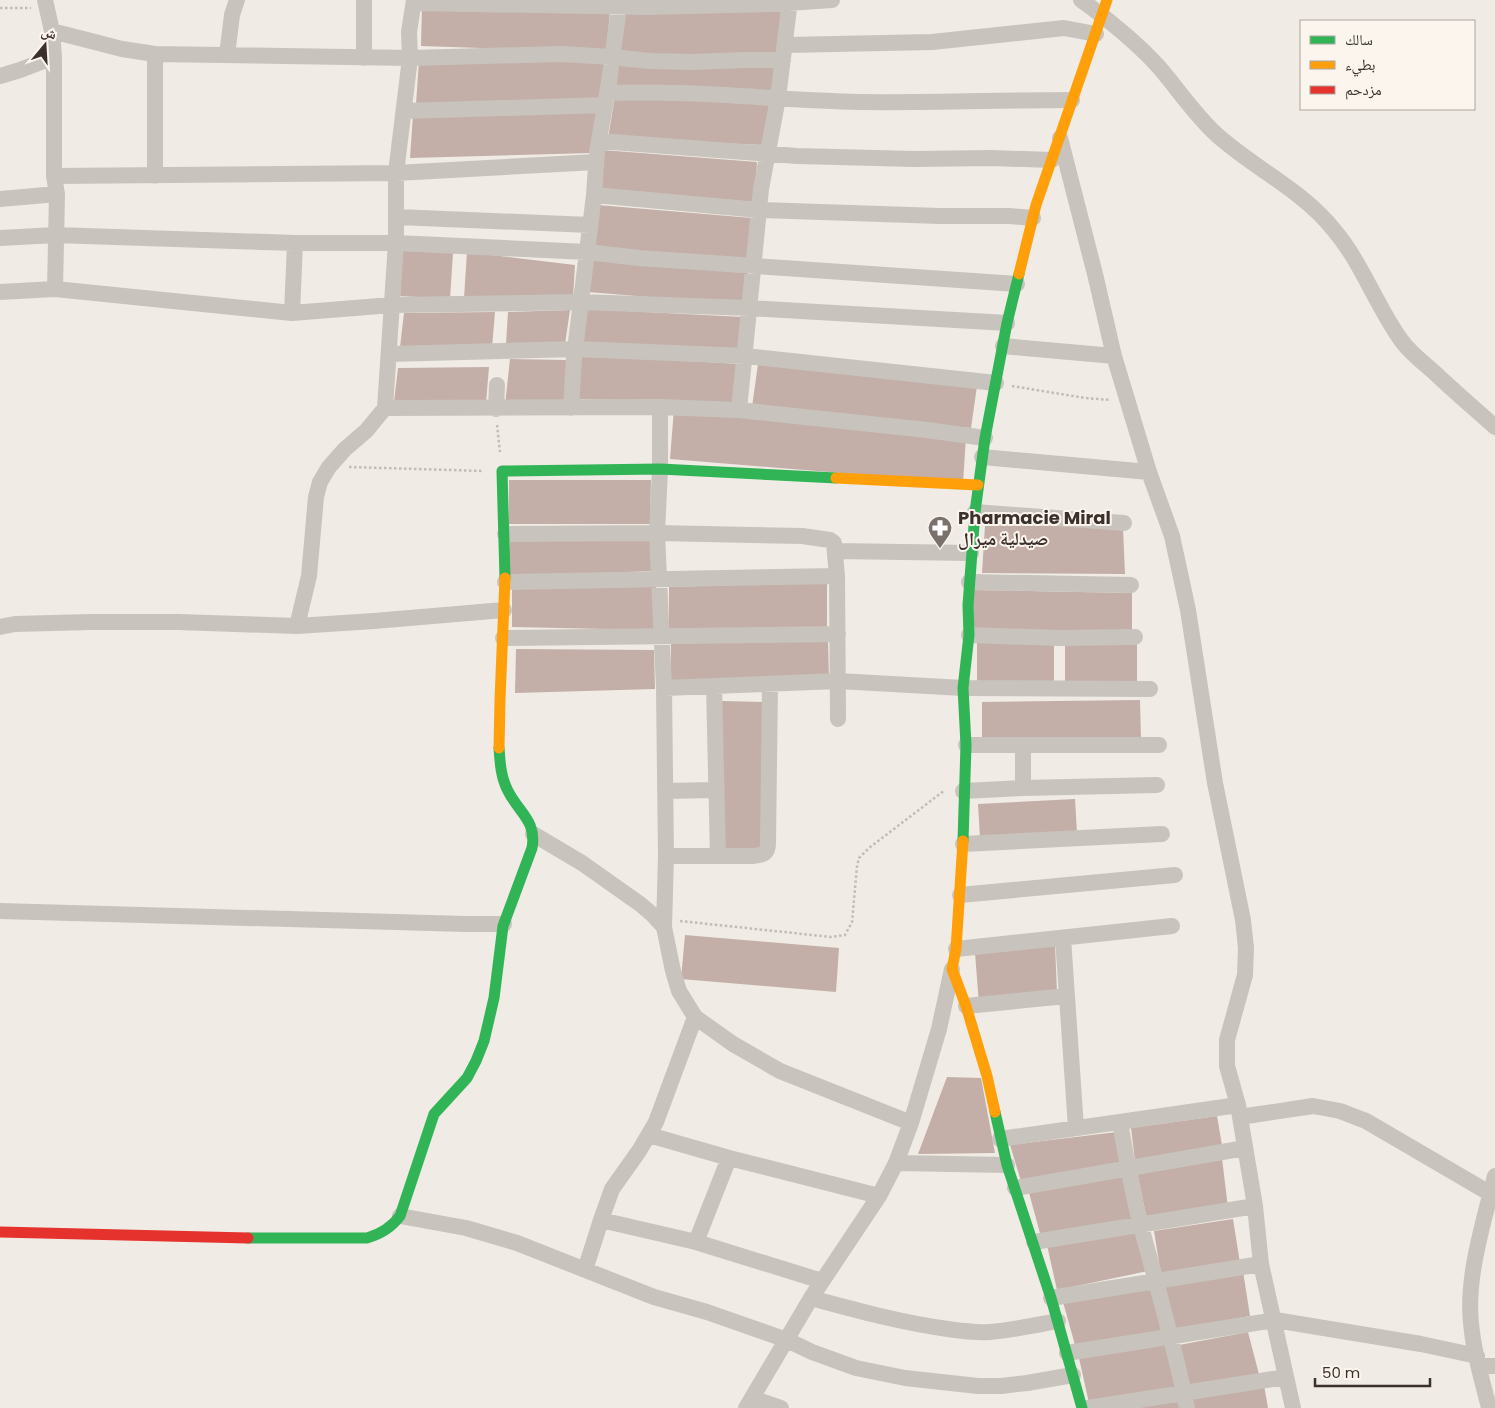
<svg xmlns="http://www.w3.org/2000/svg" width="1495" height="1408" font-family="Poppins,'Noto Naskh Arabic',sans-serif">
<rect width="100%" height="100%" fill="#f0ebe5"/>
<!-- building -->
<path fill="#c3afa7" d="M422,5l188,7 -4,40 -185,-6z
M782,9l-3,45 -160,3 6,-44z
M419,61l186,1 -7,40 -182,2z
M617,64l157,4v23l-158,-4z
M615,95l159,8 -7,42 -159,-6z
M597,110l-5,43 -182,5 3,-43z
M602,150l155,12 -3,42 -155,-12z
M598,205l154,13 -5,45 -152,-13z
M402,250l51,3 -3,46 -50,-3z
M467,252l108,13 -2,34 -109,-1z
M590,260l158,13 -3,32 -157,-13z
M586,309l157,8 -4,36 -157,-10z
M570,310l-5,34h-59l2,-32z
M495,312l-3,36 -92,-1 4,-34z
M579,355l162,9 -5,39 -158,-4z
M510,359l57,1 -3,44 -59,1z
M758,364l219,22 -6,42 -219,-21z
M489,367l-3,36 -92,-1 4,-34z
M674,409l292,28 -3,46 -293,-24z
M509,480h142l-1,44h-141z
M985,525l138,2 2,47 -143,-1z
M510,539h144l-1,32 -146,6z
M827,582v45l-158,3v-43z
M656,586l-2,44 -142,-3v-39z
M973,590l159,3v42l-160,-3z
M671,639l157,2 1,38 -158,3z
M977,641h77v43h-77z
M1065,642h72v41h-72z
M516,649l138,1 1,39 -140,4z
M1140,700l1,40 -159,2v-40z
M722,701l44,1 -6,152h-40z
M1075,799l2,34 -97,5 -2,-34z
M685,935l154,13 -3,44 -155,-13z
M1055,944l2,49 -78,11 -4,-51z
M947,1077l34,1 14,75 -77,1z
M1217,1116l6,35 -88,10 -4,-33z
M1117,1132l5,30 -101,19 -11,-36z
M1222,1158l6,50 -81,12 -10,-48z
M1125,1175l13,43 -97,19 -13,-48z
M1233,1219l7,44 -79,12 -7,-44z
M1138,1229l10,42 -91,19 -10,-45z
M1243,1271l7,45 -77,14 -9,-45z
M1155,1284l8,47 -88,14 -12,-43z
M1248,1332l12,46 -70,13 -11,-46z
M1168,1343l9,45 -88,15 -10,-45z
M1264,1385l4,23h-75l-2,-10z
M1181,1401v7h-45z"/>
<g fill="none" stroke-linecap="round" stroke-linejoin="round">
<!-- path -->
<path stroke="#c2bbb6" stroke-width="2.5" stroke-dasharray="2.5 2.5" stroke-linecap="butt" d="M0,8h31
M1012,386l73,12 26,2
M497,425l3,27
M349,467l135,4
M680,921l151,16 14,-2 7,-13 5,-56 2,-8 10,-10 76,-58"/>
<!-- street -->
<path stroke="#c9c3be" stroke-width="16" d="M45,0l7,31 2,26v119l3,18 -2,95
M1081,0c28,20 54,41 77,66 20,23 36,48 59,69 38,34 85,55 117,95 28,33 42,75 67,110 9,13 23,23 35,34 19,18 39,35 59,53
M414,3l233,4 126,-3 59,-4
M52,31l70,18 33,5 255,4 151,-4 50,3 39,4 43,1 52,-2h38
M786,45l146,-3 132,-14 32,6
M155,54v122
M227,55l5,-40 5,-15
M364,58v-58
M0,76l20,-6 34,-13
M607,93c85,-3 169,7 253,9 71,1 142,-2 212,-2
M404,111l201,-6
M1060,138l35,136 19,82 35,116 23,64 16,74 27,173 28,137 3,28 -1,27 -18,65v26l11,39 17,101 6,58 32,144
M599,141l198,15 117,3 77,-1 61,2
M54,176l342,-3 200,-11
M594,195l165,15 181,6h69l24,2
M0,199l57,-5
M397,217l193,8
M0,238l56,-3 239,8h101l191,9 52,6 378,26
M0,292l55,-3 237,24 100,-8 189,-3 169,6 257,15
M292,313l3,-70
M1003,346l111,10
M389,354l187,-5 169,7 251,27
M660,407v62l-3,64 7,155 2,168 -2,71
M385,408l275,-1 79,3 188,20 58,8
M571,408l3,-50 20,-163 3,-43 12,-70 11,-82
M496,409l1,-24
M739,410l22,-221 17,-91 12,-98
M982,457l167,15
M975,512l149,11
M505,534l152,-1 145,3 28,4 4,3 3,33 1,143
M835,551l136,2
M505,582l332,-6
M969,582l162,3
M297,626l12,-50 7,-79 4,-15 9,-15 16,-18 21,-18 19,-23 11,-165v-70l14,-115 -1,-26 5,-32
M0,627l15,-3 74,-2h89l119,4 77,-5 130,-11
M969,635l89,3 77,-1
M503,638l335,-4
M714,686l4,170
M664,688l174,-7 125,7 187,1
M966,745h193
M1023,745v43
M665,791l50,-1
M963,791l60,-3 134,-3
M533,834l49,29 58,41 13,11 11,12 9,44 6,20 16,26 38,27 47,27 131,52
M963,844l199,-10
M666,856h87c10,-1 15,-2 15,-13l2,-159
M960,895l215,-20
M0,911l465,13h39
M1063,938l13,190
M956,949l216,-23
M966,1006l101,-10
M1240,1117l73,-11 27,5 26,10 125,73
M1120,1122c6,35 12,70 21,104 16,61 34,121 46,182
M649,1135l80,23 150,38
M1000,1139l238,-34
M896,1163l111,2
M1015,1188l230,-40
M400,1216l66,12 51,15 137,54 53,15 80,28 25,12 44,16 49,10 73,8h23l26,-3 46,-8
M601,1220l95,22 126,39
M696,1242l33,-84
M1034,1242l221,-36
M585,1270l16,-50 11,-31 27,-38 17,-29 39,-105
M811,1298c45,12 91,25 137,31 14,2 29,4 42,3 23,-2 46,-7 68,-11
M1051,1298l210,-34
M1067,1353l208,-33 146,24 56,12
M1479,1366h16
M752,1398l29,10
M746,1408l65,-110 68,-102 17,-33 15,-40 28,-94 13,-60
M1088,1408l198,-31
M1489,1408c-6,-25 -14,-50 -17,-76 -8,-50 11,-107 23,-156"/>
<!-- fast -->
<path stroke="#30b455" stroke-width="11" d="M505,578l-3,-107 158,-2 176,9
M963,841l3,-96 -3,-57 6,-53 -1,-30 7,-93 10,-74 22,-115 12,-49
M995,1112l12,53 44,133 31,110
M248,1238h119c14,-4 24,-10 33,-22l34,-102 33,-36 9,-17 8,-20 10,-43 9,-72 29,-78c5,-27 -13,-35 -24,-57 -7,-13 -8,-28 -9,-43"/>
<!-- slow -->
<path stroke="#ff9f0a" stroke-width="11" d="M1019,274l17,-69 71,-205
M836,478l142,7
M499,748l1,-48 5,-122
M963,841l-7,108 -4,20 14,37 21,70 8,36"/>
<!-- jam -->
<path stroke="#e5322d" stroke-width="11" d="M0,1232l248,6"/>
</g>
<!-- icons -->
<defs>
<symbol id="pharmacy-pin" viewBox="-11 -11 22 30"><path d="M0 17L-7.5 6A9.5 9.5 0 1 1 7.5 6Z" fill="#7a716c" stroke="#fbf5ee"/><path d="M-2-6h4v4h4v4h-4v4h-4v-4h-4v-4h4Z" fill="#fff"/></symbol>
</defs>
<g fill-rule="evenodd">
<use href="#pharmacy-pin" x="926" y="514" width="28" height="38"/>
</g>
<g text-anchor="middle" stroke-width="4" stroke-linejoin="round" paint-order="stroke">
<!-- poi labels -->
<g font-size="18" font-weight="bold" fill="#3b302b" stroke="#fbf5ee" text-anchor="start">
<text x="958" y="524">Pharmacie Miral<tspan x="958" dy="21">صيدلية ميرال</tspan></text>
</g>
</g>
<!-- legend -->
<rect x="1300" y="20" width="175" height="90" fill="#fbf5ee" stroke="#aea6a0"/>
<rect x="1310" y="36" width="25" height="8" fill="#30b455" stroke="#aea6a0"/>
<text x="1345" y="45" font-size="15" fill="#3b302b">سالك</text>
<rect x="1310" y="61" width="25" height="8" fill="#ff9f0a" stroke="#aea6a0"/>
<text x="1345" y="70" font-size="15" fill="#3b302b">بطيء</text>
<rect x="1310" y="86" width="25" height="8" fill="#e5322d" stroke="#aea6a0"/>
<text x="1345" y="95" font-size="15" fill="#3b302b">مزدحم</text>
<!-- north arrow -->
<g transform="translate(45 45) rotate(18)" stroke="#fbf5ee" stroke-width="4" paint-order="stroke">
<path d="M0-4L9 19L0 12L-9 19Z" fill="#3b302b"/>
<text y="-8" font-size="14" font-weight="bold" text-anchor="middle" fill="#3b302b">ش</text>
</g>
<!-- scale -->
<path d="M1315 1378v8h115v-8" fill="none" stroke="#3b302b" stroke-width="2.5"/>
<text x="1322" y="1378" font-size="15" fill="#3b302b" stroke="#fbf5ee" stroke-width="4" paint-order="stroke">50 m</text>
</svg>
